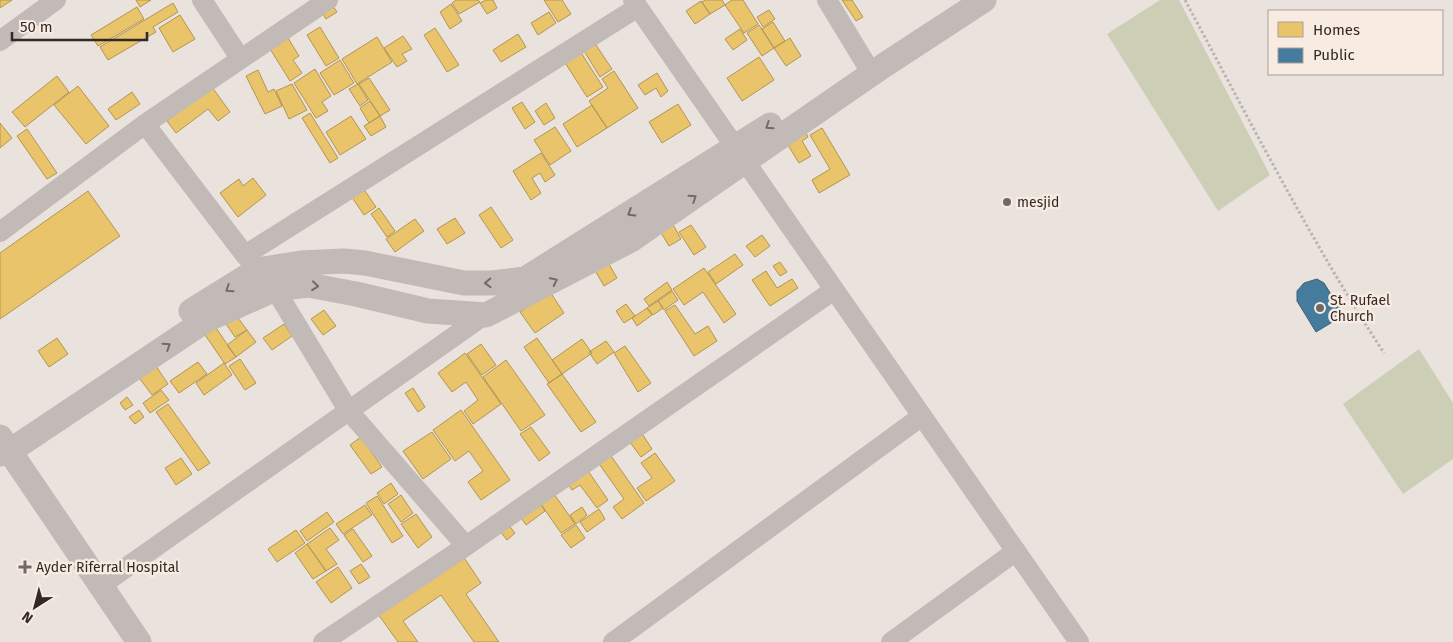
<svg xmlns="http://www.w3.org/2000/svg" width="1453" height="642" font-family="'Fira Sans',sans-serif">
<rect width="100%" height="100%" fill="#eae2dc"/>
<!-- green -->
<path fill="#ccceb6" d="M1160,0h19l91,175 -52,36 -111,-177z
M1419,349l34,54v56l-50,35 -60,-90z"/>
<!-- homes -->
<path fill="#e9c46a" stroke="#b29555" d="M0,0h12l-12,8z
M136,0h15l-11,7z
M456,0h22l2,2 -21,12 -7,-11z
M486,0h7l4,8 -10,6 -7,-11z
M544,0h18l9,14 -13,8z
M705,0h17l3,5 -15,9 -8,-12z
M732,0h11l15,24 -14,9 -19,-28z
M842,0h10l11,17 -7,4z
M701,1l9,13 -15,10 -9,-13z
M330,2l7,10 -11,7 -7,-11z
M173,3l5,9 -25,15 3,5 -48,28 -8,-13z
M451,4l11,17 -12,8 -10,-17z
M137,7l7,12 -46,27 -7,-11z
M769,10l6,9 -12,8 -6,-10z
M549,12l7,11 -18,12 -7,-12z
M180,15l15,24 -22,13 -14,-24z
M773,22l12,19 -11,7 -12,-19z
M759,25l15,23 -12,8 -15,-23z
M320,27l19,31 -13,8 -19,-31z
M435,28l24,37 -12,7 -23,-37z
M740,29l7,11 -14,10 -8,-11z
M285,33l14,23 -6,4 9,13 -12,8 -23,-37z
M518,34l8,13 -25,15 -8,-12z
M403,36l9,13 -10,5 5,7 -10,6 -13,-19z
M377,37l15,25 -35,22 -15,-25z
M790,38l11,18 -15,10 -12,-18z
M592,39l20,30 -12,8 -19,-31z
M580,51l23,36 -16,10 -23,-36z
M759,57l15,23 -32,21 -15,-23z
M340,60l14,23 -20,12 -14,-22z
M315,69l16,27 -9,6 6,9 -12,7 -22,-35z
M258,70l10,22 6,-3 8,17 -17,8 -19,-38z
M614,71l24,37 -31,20 -18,-27 19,-13 -6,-9z
M657,73l11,18 -7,6 -5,-9 -11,7 -7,-10z
M57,76l12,16 -44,35 -13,-15z
M369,78l21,32 -10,6 -21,-32z
M292,84l15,26 -18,9 -13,-28z
M358,84l10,16 -8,6 -11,-17z
M78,86l31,40 -23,18 -32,-39z
M212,87l18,25 -12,9 -10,-12 -32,24 -9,-12z
M132,92l8,12 -24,16 -8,-11z
M370,101l10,15 -11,7 -9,-15z
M522,102l13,20 -10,7 -13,-21z
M546,103l9,15 -11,7 -9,-14z
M678,104l13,21 -29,18 -13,-21z
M592,105l15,23 -30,19 -14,-23z
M310,113l28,45 -8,5 -28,-45z
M351,116l15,23 -26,16 -14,-23z
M380,116l6,11 -15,9 -7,-10z
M0,123l12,15 -12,10z
M802,126l6,11 -6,4 9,15 -12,7 -16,-26z
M555,127l16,24 -21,14 -16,-25z
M822,128l28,47 -31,18 -7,-13 18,-11 -20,-34z
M27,129l30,44 -10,6 -30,-43z
M541,153l14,22 -10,7 -5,-9 -8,5 9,15 -10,7 -18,-29z
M253,178l13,17 -28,22 -18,-24 19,-14 4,7z
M363,188l13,19 -12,8 -13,-19z
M88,191l32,45 -120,83v-66z
M491,207l22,33 -12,8 -22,-33z
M379,208l16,23 -8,6 -16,-23z
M455,218l10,15 -18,11 -10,-15z
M415,219l9,12 -29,21 -9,-13z
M670,219l11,20 -12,7 -12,-20z
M691,225l15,22 -12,8 -15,-23z
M762,235l8,11 -15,11 -9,-11z
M735,254l8,11 -27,19 -8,-12z
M606,259l11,19 -13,8 -11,-19z
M780,262l7,10 -7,4 -7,-10z
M704,268l32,46 -12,9 -21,-31 -19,13 -11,-16z
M766,271l11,17 15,-9 6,9 -28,18 -18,-26z
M667,282l5,8 -23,16 -5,-7z
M672,291l6,9 -14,10 -6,-9z
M550,292l14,21 -29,20 -15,-21z
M658,301l5,7 -10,7 -6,-7z
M626,304l9,12 -11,7 -8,-12z
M675,305l20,29 13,-8 9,15 -23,15 -29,-45z
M647,308l5,7 -15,11 -5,-8z
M324,310l12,16 -13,9 -12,-16z
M233,311l14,19 -12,7 -13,-19z
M284,324l8,12 -20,14 -9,-12z
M214,325l22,32 -11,7 -22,-32z
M247,330l9,12 -20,15 -9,-12z
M57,338l11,16 -19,13 -11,-16z
M537,338l25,36 -13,9 -25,-36z
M582,339l10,14 -30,21 -10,-14z
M606,341l8,11 -17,12 -8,-12z
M481,344l15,21 -14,10 -15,-21z
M625,346l26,37 -13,9 -24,-39z
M465,353l36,51 -28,20 -9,-13 14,-11 -12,-18 -14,10 -14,-19z
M240,359l16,24 -11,7 -16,-24z
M506,360l39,55 -24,16 -38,-54z
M198,362l9,12 -28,19 -9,-12z
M154,363l14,21 -16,11 -15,-20z
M224,363l8,12 -28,20 -8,-12z
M562,374l34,48 -15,10 -34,-48z
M413,388l12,19 -7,5 -13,-19z
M161,390l8,10 -19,13 -7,-10z
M127,397l6,8 -8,5 -5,-7z
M168,404l42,59 -12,8 -42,-59z
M139,410l5,7 -9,7 -6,-7z
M461,410l49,70 -29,20 -13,-18 15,-11 -14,-20 -14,10 -22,-31z
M531,427l19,26 -11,8 -19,-27z
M432,432l19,27 -28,20 -20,-28z
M641,432l11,17 -11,8 -12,-16z
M361,437l21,30 -11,7 -21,-29z
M609,453l35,50 -22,16 -9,-12 11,-8 -27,-38z
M655,453l20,28 -29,20 -9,-13 15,-10 -11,-15z
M181,458l11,16 -16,11 -11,-17z
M586,468l22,32 -11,8 -17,-23 -8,5 -6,-8z
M391,483l7,11 -14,10 -7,-11z
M552,491l23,33 -14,9 -23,-33z
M401,495l12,18 -12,9 -13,-18z
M377,496l26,40 -11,7 -26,-40z
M537,499l8,12 -19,14 -8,-12z
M365,505l7,10 -29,19 -7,-10z
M582,507l5,8 -11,9 -6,-9z
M599,509l6,10 -18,13 -7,-10z
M327,512l7,10 -27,19 -7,-10z
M416,514l16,23 -14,11 -17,-24z
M507,523l8,10 -8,7 -8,-10z
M576,525l9,13 -14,10 -10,-13z
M330,528l9,12 -13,9 11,15 -11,7 -19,-27z
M353,529l19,27 -9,6 -19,-27z
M296,530l9,13 -28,19 -9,-13z
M307,544l19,27 -13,8 -18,-26z
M463,556l18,27 -15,11 33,48h-25l-33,-47 -38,26 15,21h-20l-20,-28z
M361,564l9,13 -11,7 -9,-13z
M338,567l14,21 -21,15 -15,-21z"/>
<!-- public -->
<path fill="#457b9d" stroke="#3f6279" d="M1317,279l7,4 20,32 -28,17 -19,-31v-10l7,-8z"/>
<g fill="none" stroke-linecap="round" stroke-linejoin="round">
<!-- path -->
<path stroke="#bbb3ae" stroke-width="3" stroke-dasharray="2.5 2.5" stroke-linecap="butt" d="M1185,0c64,119 125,240 199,353"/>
<!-- minor -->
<path stroke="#c2bab6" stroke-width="20" d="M202,0l38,58
M633,0l446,642
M827,0l45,74
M0,41l56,-41
M145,124l100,131 30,34 73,121 118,136
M0,232l145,-108 183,-124
M245,255l393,-248
M100,586l390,-275
M323,642l143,-96 368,-256
M613,642l309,-226
M891,642l125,-91"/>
<!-- tertiary -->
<path stroke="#c2bab6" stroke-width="25" d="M191,311l66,-41 44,-7 43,-2 21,2 99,20h28l33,-4 245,-154
M0,437l139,205
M0,454l10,-3 196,-131 69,-31 33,-4 48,9 72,17 58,4 145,-75 252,-174 101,-66"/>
</g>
<!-- one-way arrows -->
<defs><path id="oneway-chevron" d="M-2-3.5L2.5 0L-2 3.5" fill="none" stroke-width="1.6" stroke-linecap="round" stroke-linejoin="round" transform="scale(1.25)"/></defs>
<g stroke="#736a66">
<use href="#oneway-chevron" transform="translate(769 126) rotate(146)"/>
<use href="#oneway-chevron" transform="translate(693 198) rotate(-34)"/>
<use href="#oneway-chevron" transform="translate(631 213) rotate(148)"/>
<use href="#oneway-chevron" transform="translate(554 281) rotate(-26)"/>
<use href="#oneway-chevron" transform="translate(488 283) rotate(178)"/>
<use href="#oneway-chevron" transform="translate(315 286) rotate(6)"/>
<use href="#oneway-chevron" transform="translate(229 289) rotate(146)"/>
<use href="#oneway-chevron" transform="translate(167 346) rotate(-33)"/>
</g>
<!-- markers -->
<g fill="#726965" stroke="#f8ece2" stroke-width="2">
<circle cx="1007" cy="202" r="5"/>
<circle cx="1320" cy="308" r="5"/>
<path d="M22.5 559.5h5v5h5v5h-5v5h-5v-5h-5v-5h5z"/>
</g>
<g text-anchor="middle" stroke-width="5" stroke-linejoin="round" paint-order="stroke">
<!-- poi labels -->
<g font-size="14" fill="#322825" stroke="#f8ece2" text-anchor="start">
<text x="1017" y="207">mesjid</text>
<text x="1330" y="305">St. Rufael<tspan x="1330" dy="16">Church</tspan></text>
<text x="36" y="572">Ayder Riferral Hospital</text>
</g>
</g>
<!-- legend -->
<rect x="1268" y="10" width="175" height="65" fill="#f8ece2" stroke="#a99e96"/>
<rect x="1278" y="22" width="25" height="15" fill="#e9c46a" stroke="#a99e96"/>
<text x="1313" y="35" font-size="15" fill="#322825">Homes</text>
<rect x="1278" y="48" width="25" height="15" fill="#457b9d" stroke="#a99e96"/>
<text x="1313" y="60" font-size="15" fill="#322825">Public</text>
<!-- north arrow -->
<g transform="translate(35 607) rotate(216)" stroke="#f8ece2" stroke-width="4" paint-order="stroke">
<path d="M0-4L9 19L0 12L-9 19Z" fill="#322825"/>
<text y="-8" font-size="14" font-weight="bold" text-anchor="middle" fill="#322825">N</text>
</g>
<!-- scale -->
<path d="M12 32v8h135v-8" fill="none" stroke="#322825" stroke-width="2.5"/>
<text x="20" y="32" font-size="15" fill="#322825" stroke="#f8ece2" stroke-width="4" paint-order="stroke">50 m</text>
</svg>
